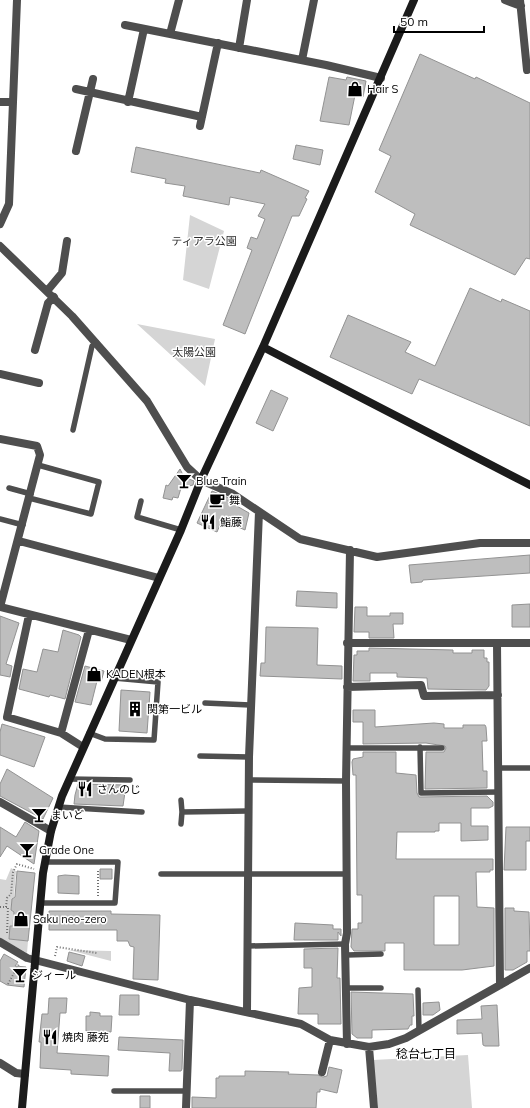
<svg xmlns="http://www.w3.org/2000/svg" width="530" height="1108" font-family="Mulish,'Noto Sans JP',sans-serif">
<rect width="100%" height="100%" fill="#fff"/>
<!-- green -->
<path fill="#d5d5d5" d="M190,215l34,16 -15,58 -26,-9z
M137,324l78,15 -10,47z
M11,868l5,3 -2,26 -2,2 -1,11 3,2 -1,14h-3l-1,13 19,2 -1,12 -27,-15v-59l6,1z
M69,950l42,1v10z
M468,1055l4,53h-94l-5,-48z"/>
<!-- building -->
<path fill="#bebebe" stroke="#929292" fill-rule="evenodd" d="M420,54l55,25 1,-2 54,26v156l-4,-1 -11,17 -105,-50 5,-11 -40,-22 16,-36 -12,-6z
M329,77l17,3 1,-3 19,4 -3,16 -8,-2 -6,30 -29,-4z
M296,145l27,5 -3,15 -27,-6z
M136,147l124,26 1,-3 48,21 -4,7 2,1 -8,17h-7l-47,118 -22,-9 29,-75 -5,-2 4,-11 6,2 8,-20 -7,-3 7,-12 -35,-7 -1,8 -46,-9 2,-10 -20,-3 1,-4 -35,-7z
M470,288l31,14 1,-3 28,12v115l-111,-47 -7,15 -82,-37 18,-42 63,27 -6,10 30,14z
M271,390l17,8 -15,33 -17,-8z
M180,469l4,8 10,4 -1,4 -12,3 -3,10 -5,-1 -1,3 -9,-2 3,-13 2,1z
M212,491l17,7 -1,3 21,12 -4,17 -23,-10 -5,12 -20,-9z
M530,555v18l-107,7 -1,2 -11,1 -2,-18z
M297,591l40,2v15l-41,-2z
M530,604v23h-18v-22z
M355,607h12v9h23v-3h13v11h-10l1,14h-25v-6h-15z
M0,616l19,7 -13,41 6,2 -2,11 -10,-2z
M266,627l52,1 -1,37 25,1v13l-82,-3 1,-13h4z
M63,630l16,5 2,2 -16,62 -15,-4 -1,2 -30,-8 4,-20 14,3 6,-23 15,3z
M369,648l84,2v3h19v-3h12v8h3v4h2v24l-3,4 -58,-1 -1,-11 -30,-1v-4h-27v8h-17l1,-26h3v-4h12z
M85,666l19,5 -3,11 -4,-1 -6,24 -16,-3z
M121,690l29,2 -3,41 -28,-2z
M353,710h22v17l59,-4 10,1v4h19v-3h22l1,2 1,14h-5l1,30h4v17l-62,1 1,-37h18l2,-4 -1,-2 -19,-3 -63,1v-22h-10z
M2,724l43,13 -11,30 -34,-12v-23z
M363,752h33v21l20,2 1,18 2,4 68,-1 6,6v4l-4,2h-18v18h17v14l-27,1v-18h-22v8h-4v1h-38l-1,27h97v11h-3v2h-14l1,35 17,1v58l-32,4h-58v-27h-19v8h-31l-3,-4 1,-18h6v-6h4v-28h-5l-1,-120h-3l-1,-13 1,-3 10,-2zM434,896h25v49h-25z
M7,769l46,29 -10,21 -43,-23v-12z
M78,784l48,1 -3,21 -49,-2 1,-9z
M25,822l14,9 -5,33 -27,-18 -7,11v-30l16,10z
M506,827h24v14h-4v29h-22z
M100,869h12v10h-12z
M17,871l18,2 -7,68 -19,-2 1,-13h3l1,-14 -3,-2 1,-11 3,-2z
M65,875l14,1v18l-21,-1v-17z
M505,908h9v3l15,1 1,39h-3v11l-14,8h-8z
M49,911h62v3l49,1 -2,65 -25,-1 1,-32 -4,-1 -2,-5h-11v-11h-68z
M295,923l38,2v4h8v7l-3,-4v8h-44z
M338,948l-1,30h3l1,46h-23v-10h-20l1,-26 13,-1v-19h-8v-19z
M69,952l16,4 -3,10 -15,-5z
M4,954l14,8 -3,4 11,1 -2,20 -17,-2 -7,-4v-20z
M351,992l62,2 1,22h-2v9h-2l-2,4 -36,1v8h-15l-5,-4z
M120,995h19v20h-20z
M49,998h18l-1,15h-6l-3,40 52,3 -1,20 -37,-2v-4l-31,-2 1,-26h-2l3,-28h6z
M439,1002l1,8 -7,5h-10v-12z
M497,1005l2,41h-14l-2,-1 -1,-12 -25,1v-14l25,-1 -1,-13z
M90,1012l10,1v3h12l-1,16 -25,-1v-15h4z
M119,1037l64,3 -1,29 -1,2h-12l1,-18 -52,-3z
M329,1067l13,3 -5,23 -17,-4v3h-3l-1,16h-124v-11l24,1v-20h3v-2h26v-5l44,1 -1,2 30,1 5,2 4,-1z
M140,1096h10v12h-10z"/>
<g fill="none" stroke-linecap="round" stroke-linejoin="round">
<!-- path -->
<path stroke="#707070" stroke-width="2" stroke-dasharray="1 2" stroke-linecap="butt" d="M98,896v-26
M0,907h8l-1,27
M6,907l1,-9 4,-4 2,-22 4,-8 17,5
M55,956l2,-9 40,6
M8,984l11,-20"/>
<!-- lane -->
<path stroke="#4e4e4e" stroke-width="5.5" d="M73,430l19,-84 5,-3
M9,488l22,6
M29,498l62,16 8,-32 -61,-17
M141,501l-4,16 44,13
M0,519l23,6
M205,703l45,2
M89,733l16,6 49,1 4,-58 -44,-4
M420,747l1,46 77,-1
M347,748h95
M200,756l49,1
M499,768h31
M69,779l61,1
M250,780l96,1
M181,800l1,12 66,-1
M58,807l84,5
M181,824l1,-12
M161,874h185
M40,903h75l3,-41h-73
M248,946l97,-2
M347,955l34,-1
M347,988h34
M418,990l1,41
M114,1091h73"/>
<!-- street -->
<path stroke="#4e4e4e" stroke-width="8" d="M505,0l16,6
M520,0l7,70
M125,25l201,40 55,13
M170,34l9,-34
M239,48l8,-48
M302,60l12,-60
M76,89l126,28
M0,102h13
M128,102l16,-73
M200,126l18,-83
M76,151l17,-72
M0,224l9,-20 8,-204
M0,246l72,70 75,85 40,66 14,13 32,14 67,45 77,18 103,-14h50
M47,291l15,-18 5,-32
M35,350l13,-47 6,-6
M0,374l39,9
M0,439l37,7 3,9 -40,152
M19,541l140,37
M0,607l131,33
M29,615l-22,102 54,16 22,14
M347,643h183
M497,643l3,342
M347,687l74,-2 3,11 74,-1
M61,733l28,-103
M0,802l51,29
M0,942l27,16 163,42 111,24 29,16 39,7 20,-3 17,-6 124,-70
M247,1012l2,-255 10,-245
M347,1044l-2,-100 2,-11 -1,-152 4,-231
M369,1047l5,61
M0,1063l16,10 9,1
M322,1072l8,-32
M186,1108l4,-108"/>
<!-- secondary -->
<path stroke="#1b1b1b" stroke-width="8" d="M263,347l267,138
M22,1108l21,-235 8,-42 11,-35 119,-266 20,-50 62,-133 151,-347"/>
</g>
<!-- icons -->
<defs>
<symbol id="shop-bare" viewBox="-9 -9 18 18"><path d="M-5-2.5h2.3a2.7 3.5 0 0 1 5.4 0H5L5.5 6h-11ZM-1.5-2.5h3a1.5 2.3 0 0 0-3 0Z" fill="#000" stroke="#fff" stroke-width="2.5" paint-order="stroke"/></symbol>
<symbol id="bar-bare" viewBox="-9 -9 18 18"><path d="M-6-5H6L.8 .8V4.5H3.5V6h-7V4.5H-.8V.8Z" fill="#000" stroke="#fff" stroke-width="2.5" paint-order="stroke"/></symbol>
<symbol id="cafe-bare" viewBox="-9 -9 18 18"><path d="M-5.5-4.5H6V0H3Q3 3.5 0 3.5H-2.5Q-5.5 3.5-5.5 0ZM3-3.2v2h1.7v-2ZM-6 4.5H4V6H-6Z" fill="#000" stroke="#fff" stroke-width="2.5" paint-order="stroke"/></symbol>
<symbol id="restaurant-bare" viewBox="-9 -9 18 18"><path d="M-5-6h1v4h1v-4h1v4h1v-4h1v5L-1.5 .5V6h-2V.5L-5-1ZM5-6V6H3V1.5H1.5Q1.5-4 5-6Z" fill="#000" stroke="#fff" stroke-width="2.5" paint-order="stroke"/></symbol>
<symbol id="building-bare" viewBox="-9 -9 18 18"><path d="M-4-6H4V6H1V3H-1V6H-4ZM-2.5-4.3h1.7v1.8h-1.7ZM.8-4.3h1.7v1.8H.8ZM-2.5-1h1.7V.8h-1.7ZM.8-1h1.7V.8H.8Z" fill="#000" stroke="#fff" stroke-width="2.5" paint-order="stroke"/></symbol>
</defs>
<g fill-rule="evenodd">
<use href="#shop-bare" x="344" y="78" width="22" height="22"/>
<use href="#bar-bare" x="173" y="470" width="22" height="22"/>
<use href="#cafe-bare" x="206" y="489" width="22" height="22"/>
<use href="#restaurant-bare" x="197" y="511" width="22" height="22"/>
<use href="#shop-bare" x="83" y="663" width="22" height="22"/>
<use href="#building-bare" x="124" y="698" width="22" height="22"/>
<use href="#restaurant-bare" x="74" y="778" width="22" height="22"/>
<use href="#bar-bare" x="28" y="804" width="22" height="22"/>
<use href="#bar-bare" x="16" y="839" width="22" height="22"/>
<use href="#shop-bare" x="10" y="908" width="22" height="22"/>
<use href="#bar-bare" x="9" y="964" width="22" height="22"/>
<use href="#restaurant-bare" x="39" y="1026" width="22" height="22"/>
</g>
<g text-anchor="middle" stroke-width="3" stroke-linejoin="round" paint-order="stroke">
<!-- poi labels -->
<g font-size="11" fill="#000" stroke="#fff" text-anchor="start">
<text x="367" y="93">Hair S</text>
<text x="196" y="485">Blue Train</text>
<text x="229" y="504">舞</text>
<text x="220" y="526">鮨藤</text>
<text x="106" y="678">KADEN根本</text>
<text x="147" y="713">関第一ビル</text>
<text x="97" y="793">さんのじ</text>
<text x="51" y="819">まいど</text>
<text x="39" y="854">Grade One</text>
<text x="33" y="923">Saku neo-zero</text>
<text x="32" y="979">ジィール</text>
<text x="62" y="1041">焼肉 藤苑</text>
</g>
<!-- park labels -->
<g font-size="11" fill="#2c2c2c" stroke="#fff">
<text x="204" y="245">ティアラ公園</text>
<text x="194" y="356">太陽公園</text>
</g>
<!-- neighbourhood labels -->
<g font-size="12" fill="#000" stroke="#fff">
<text x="426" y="1058">稔台七丁目</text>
</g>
</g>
<!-- scale -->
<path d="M394 26v6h90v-6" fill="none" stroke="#000000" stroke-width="2"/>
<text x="400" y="26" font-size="12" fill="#000000" stroke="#ffffff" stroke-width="3" paint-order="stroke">50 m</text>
</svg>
